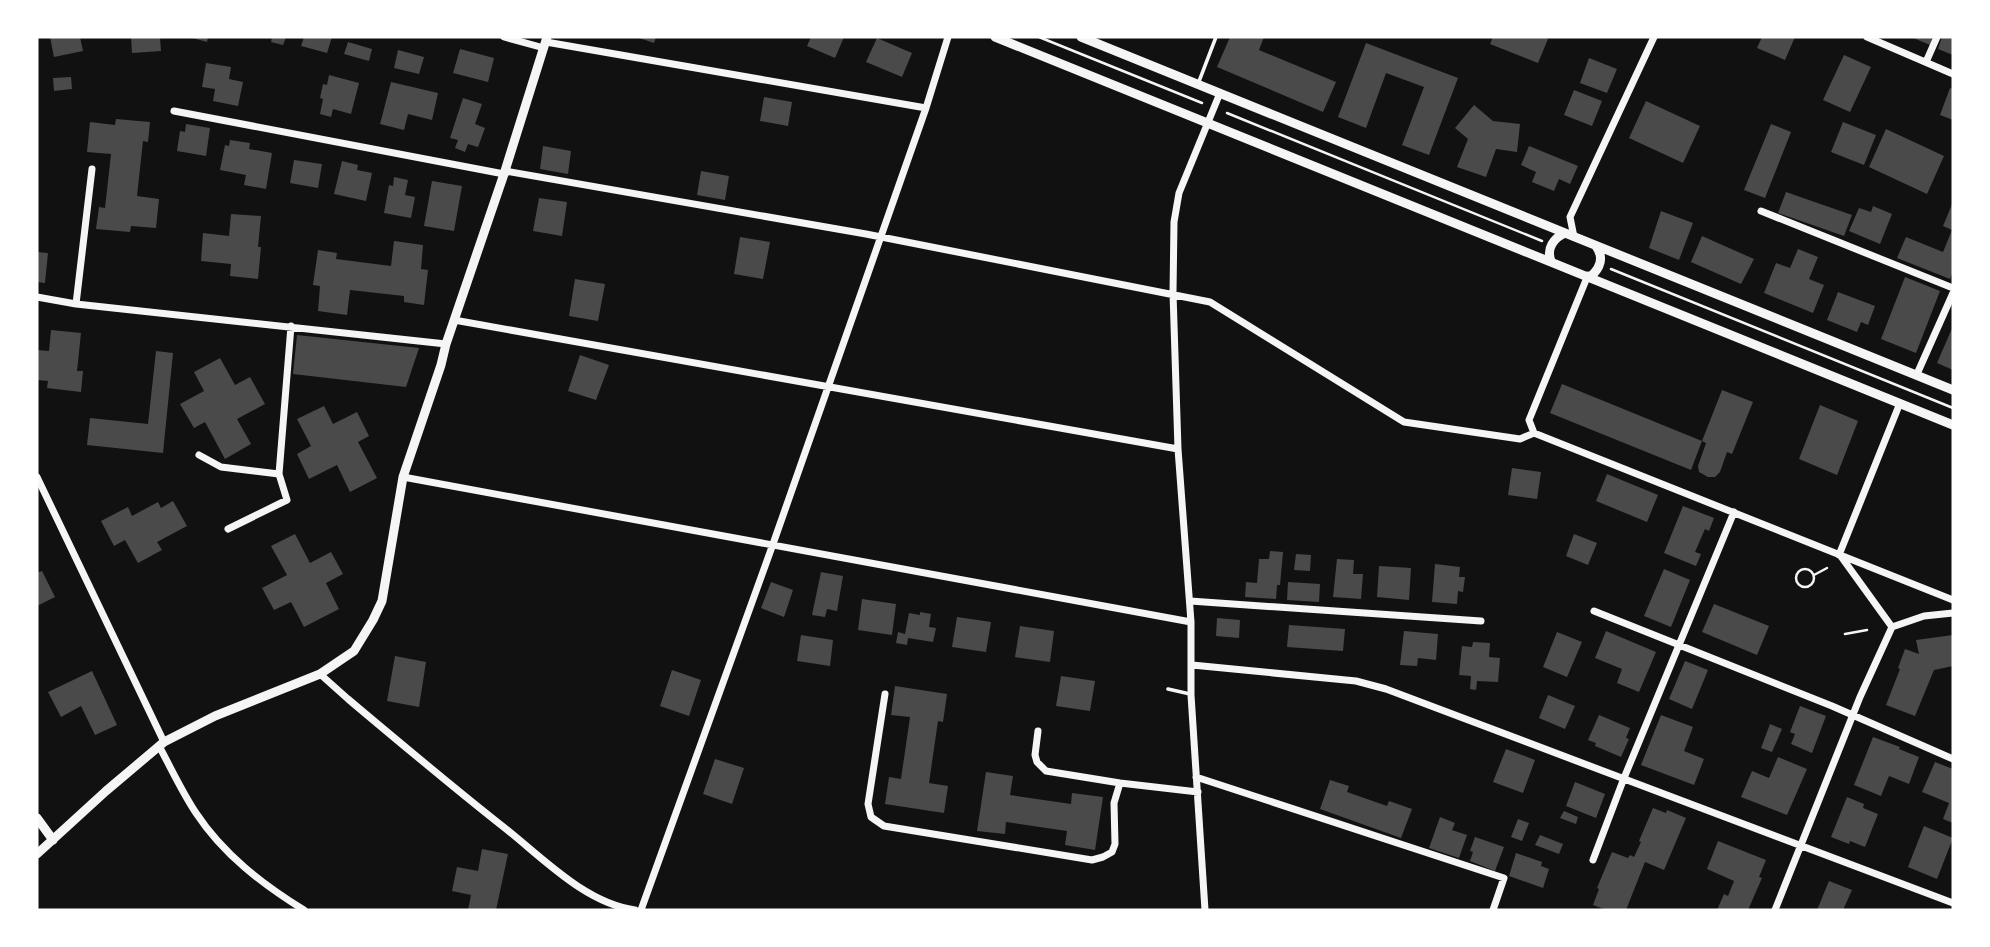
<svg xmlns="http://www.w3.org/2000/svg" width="1990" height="947" font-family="Ubuntu,sans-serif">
<rect width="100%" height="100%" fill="#111"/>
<!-- building -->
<path fill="#4a4a4a" d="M50,37h30l3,14 -29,6z
M131,37h29l1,14 -29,2z
M189,37h19l-1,5z
M272,37h14l-3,8 -12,-3z
M304,37h28l-5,16 -26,-7z
M636,37h20l-2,6z
M811,37h33l-9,21 -28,-12z
M1230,37h34l-5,13 77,32 -13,30 -106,-45z
M1493,37h50l5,2 -10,24 -48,-19z
M1762,37h33l-10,23 -28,-12z
M1911,37h22l-3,8z
M1942,37h11v18l-15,-6z
M877,38l35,15 -10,24 -36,-15z
M348,42l24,7 -3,12 -25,-7z
M1366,43l92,35 -29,77 -27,-10 22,-58 -38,-14 -20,55 -28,-11z
M460,49l34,9 -6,24 -35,-9z
M398,50l26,7 -5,17 -25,-6z
M1844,55l27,12 -21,45 -27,-12z
M1589,58l28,11 -10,24 -27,-10z
M206,63l25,4 -2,12 14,3 -5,24 -25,-5 2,-12 -13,-2z
M329,75l30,8 -8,31 -18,-5 -2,8 -11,-3 3,-15 -3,-1 3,-14 4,1z
M71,77l1,12 -18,2 -1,-13z
M391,82l47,11 -6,27 -24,-6 -4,16 -24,-6z
M1950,88l3,1v31l-13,-5z
M1574,90l28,11 -10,25 -28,-11z
M764,97l28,5 -4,24 -28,-5z
M463,98l19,6 -7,20 10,4 -7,19 -10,-3 -3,8 -10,-4 3,-8 -8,-2z
M1646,101l54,25 -17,37 -54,-25z
M1474,105l19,16 27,3 -3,28 -21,-3 -10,28 -29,-10 11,-28 -13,-11z
M116,119l34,3 -2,20 -5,-1 -6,55 22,3 -3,29 -25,-2 -1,6 -34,-3 3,-22 6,1 6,-54 -24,-2 3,-30 25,3z
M1843,122l33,13 -12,30 -33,-13z
M186,124l24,4 -4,28 -29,-5 3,-20 5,1z
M1771,124l20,8 -26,66 -21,-8z
M1886,129l58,27 -17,38 -58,-27z
M230,140l20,3 -1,6 23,4 -6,36 -22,-4 2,-10 -26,-5 5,-25 4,1z
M543,146l28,5 -3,23 -28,-5z
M1529,146l49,20 -8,18 -11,-5 -5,12 -22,-9 4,-10 -15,-7z
M294,160l28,4 -4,24 -28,-5z
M342,161l16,4 -1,5 15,3 -6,28 -32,-7z
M701,171l28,5 -4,24 -28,-5z
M394,177l14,3 -3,15 10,2 -4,21 -27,-5 5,-28 4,1z
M432,181l30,5 -8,45 -30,-5z
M1786,192l66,23 -8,21 -66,-23z
M539,198l28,4 -5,34 -29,-5z
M1953,202v69l-3,8 -53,-21 9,-21 37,15 9,-22 -9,-4z
M1873,206l19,8 -12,30 -31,-13 10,-23 12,4z
M1661,211l32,12 -14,37 -30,-12z
M231,214l30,2 -3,31h3l-3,32 -28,-3 1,-12 -30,-3 2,-28 26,3z
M1702,236l52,23 -13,25 -50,-22z
M740,237l30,5 -7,37 -29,-5z
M394,241l29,4 -2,24 7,1 -4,35 -20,-3v-6l-54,-6 -3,25 -29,-4 2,-25 -7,-1 5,-35 19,3 -1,6 55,7z
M1798,249l20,8 -9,22 15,6 -11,28 -49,-20 12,-30 14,5z
M37,252l11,1 -3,30 -8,-1z
M1905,277l35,14 -24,62 -35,-14z
M575,279l30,5 -7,37 -29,-5z
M1838,292l37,14 -7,19 -7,-3 -4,10 -30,-12z
M1953,326v44l-16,-7z
M51,330l30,3 -4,38h6l-2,21 -34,-4 1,-7 -11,-1v-30l12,1z
M297,335l122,13 -13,39 -113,-13z
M156,351l17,2 -10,100 -76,-8 3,-27 58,6z
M580,355l29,10 -13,35 -28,-9z
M220,358l15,27 15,-8 15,27 -28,15 14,25 -26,15 -20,-37 -11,6 -14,-24 24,-13 -10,-19z
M1562,384l140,57 20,-51 31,12 -21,52 -5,-2 -7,20 -5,5h-7l-9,-5 -1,-6 8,-23 -4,-2 -11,29 -141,-57z
M1820,405l38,16 -21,54 -38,-16z
M324,406l9,18 24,-12 12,24 -11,6 19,36 -27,14 -13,-27 -28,14 -12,-25 14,-8 -14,-27z
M1512,468l29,4 -4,27 -29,-4z
M1607,474l51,21 -11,27 -51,-21z
M173,501l14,25 -30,16 5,8 -24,13 -13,-23 -11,6 -13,-25 27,-14 4,9 26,-14 3,6z
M1683,506l31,12 -5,13 -4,-2 -10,23 6,2 -5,12 -32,-13z
M295,534l15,29 21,-11 12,22 -17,9 13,26 -35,18 -13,-25 -17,8 -12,-22 25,-13 -16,-29z
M1574,534l23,9 -9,22 -22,-9z
M1270,551l13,1 -3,33h-3l-1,14 -31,-2 1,-15 11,1 2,-24h10z
M1296,554l15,1 -1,16 -16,-1z
M1337,559l17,1 -1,14h10l-2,25 -28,-2z
M1435,564l25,3 -1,10h6l-2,15 -5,-1 -1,13 -25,-2z
M1379,566l32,2 -2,32 -32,-3z
M1664,569l26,11 -19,47 -27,-11z
M42,571l13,26 -18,9v-33z
M821,572l22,4 -6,35 -10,-2 -2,8 -13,-2z
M771,582l22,8 -9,27 -23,-9z
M1288,582l32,2 -1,18 -32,-2z
M862,599l34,5 -4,31 -34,-5z
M1714,604l55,22 -12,29 -55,-23z
M920,612l11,2 -2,13 7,1 -3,14 -25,-4 -1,7 -11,-2 2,-11 7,2 4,-21 11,2z
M957,617l34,5 -5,30 -34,-5z
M1217,618l23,2 -1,18 -23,-2z
M1289,625l56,4 -2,22 -56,-4z
M1020,626l34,5 -4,31 -35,-5z
M1404,631l34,3 -2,26 -18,-2 -1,8 -17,-1z
M1606,631l50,21 -17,40 -22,-9 5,-14 -27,-11z
M1557,632l25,10 -15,35 -24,-10z
M801,635l32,5 -3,26 -33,-5z
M1953,635v31l-19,4 -19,46 -29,-11 14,-36 -2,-1 7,-19 14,5 -3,-14z
M1473,642l17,1 -1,14 11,1 -2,24 -21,-1 -1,9 -6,-1 1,-13 -12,-1 3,-29 10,1z
M395,656l31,6 -7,45 -32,-6z
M1685,661l23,9 -16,39 -23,-10z
M672,670l29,10 -12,36 -29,-10z
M92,671l25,54 -22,10 -14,-29 -20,11 -13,-25z
M1061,676l34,5 -5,30 -34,-5z
M895,686l52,8 -4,28 -5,-1 -9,62 19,3 -4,27 -59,-9 4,-27 12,2 9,-62 -19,-2z
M1548,695l27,11 -10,23 -26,-11z
M1800,706l26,10 -14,37 -21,-9 4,-10 -5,-2z
M1599,715l31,13 -4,10 3,1 -8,18 -26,-11 1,-3 -8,-3z
M1661,715l32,12 -9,24 20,8 -10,26 -53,-20z
M1770,724l12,5 -10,23 -11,-4z
M1873,737l27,10 -1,2 20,8 -10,27 -20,-8 -8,20 -27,-11z
M1506,749l29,11 -12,33 -30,-11z
M1778,757l29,12 -20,46 -46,-18 11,-26 17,7z
M715,759l29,9 -12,36 -29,-10z
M1935,762l18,7v54l-10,-4 6,-16 -27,-11z
M986,772l27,4 -3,19 61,9 1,-11 31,4 -8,53 -30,-5 2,-14 -61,-9 -1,12 -28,-3z
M1330,780l19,6 -2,6 40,14 2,-5 23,8 -11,29 -81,-29z
M1575,782l30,12 -9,24 -30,-12z
M1847,797l17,7 -1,4 15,6 -13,33 -15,-6 -1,3 -18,-7z
M1653,808l13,5 1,-3 19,8 -22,52 -19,-8 -19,48h-19l-14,-5 6,-16 -2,-1 15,-36 16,6 2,-3 4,2 7,-15 -2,-1z
M1564,811l14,6 -2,7 -16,-6z
M1440,817l15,6 -3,7 15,5 -8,23 -30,-10z
M1518,819l11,4 -7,18 -11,-4z
M1924,826l29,12 -16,41 -29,-12z
M1540,835l23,9 -4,10 -24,-9z
M1475,837l29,10 -9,24 -25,-10 3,-9 -3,-1z
M1718,841l48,19 -7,17 3,1 -14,32h-31l7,-16 4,2 6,-15 -27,-12z
M482,849l26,5 -12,56h-28l3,-15 -19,-4 5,-24 21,4z
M1516,853l26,9 -1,4 8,3 -6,19 -34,-12z
M1829,881l23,9 -9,20h-26z"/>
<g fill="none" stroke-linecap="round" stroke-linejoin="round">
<!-- path -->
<path stroke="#f5f5f5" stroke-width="2.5" d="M1039,37l163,66
M1227,113l315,128
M1611,269l342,139
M1796 578a9 9 0 1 1 18 0a9 9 0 1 1-18 0Z
M1814,575l13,-7
M1845,634l22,-4"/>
<!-- service -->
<path stroke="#f5f5f5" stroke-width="3.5" d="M1198,84l18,-47
M1168,689l22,5"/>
<!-- minor -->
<path stroke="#f5f5f5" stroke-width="7" d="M504,37l40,11
M1867,37l86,37
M546,42l380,66
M1926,62l11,-25
M174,111l330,63
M92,169l-16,135 370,40
M505,171l361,63 344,68 194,120 116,17 14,-6
M1761,211l192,77
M1574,237l-4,-20 84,-180
M1588,275l-59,145 5,13 419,167
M37,297l39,7
M454,320l724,129
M1917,374l36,-81
M199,455l22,12 58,7
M37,477l127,265
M403,477l788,145
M228,529l59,-29 -8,-26 12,-148
M1839,555l61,-152
M1840,555l52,72 32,-11 29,-3
M1190,601l291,20
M1594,611l238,95 121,53
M1192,665l164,16 30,8 567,214
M320,674l28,25c50,42 101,85 153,126 40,31 83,78 134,85
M885,694l-17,110 3,13 13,9 208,34 11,-3 9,-5 3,-8 -1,-41 6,-20
M1038,731l-3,24 2,7 9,9 74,12 78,9
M159,746c12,22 23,46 37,67 27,41 66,71 108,97
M1196,777l308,101 -11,32
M1593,860l31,-82 110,-266
M641,910l132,-366 153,-436 22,-71
M1205,910l-14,-215v-73l-13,-173 -5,-156 1,-71 5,-29 41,-100
M1775,910l85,-213 32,-70"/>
<!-- tertiary -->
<path stroke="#f5f5f5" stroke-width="9" d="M995,37l958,388
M1081,37l872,353
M1551,261c-5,-13 3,-23 14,-28
M1590,277c11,-9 14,-20 6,-31
M37,818l16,22
M37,854l69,-63 58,-49 51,-26 105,-42 34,-23 19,-31 9,-19 21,-124 38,-112 5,-21 58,-170 43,-137"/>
</g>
<!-- border -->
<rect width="1990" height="947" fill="none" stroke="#ffffff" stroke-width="77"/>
</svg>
